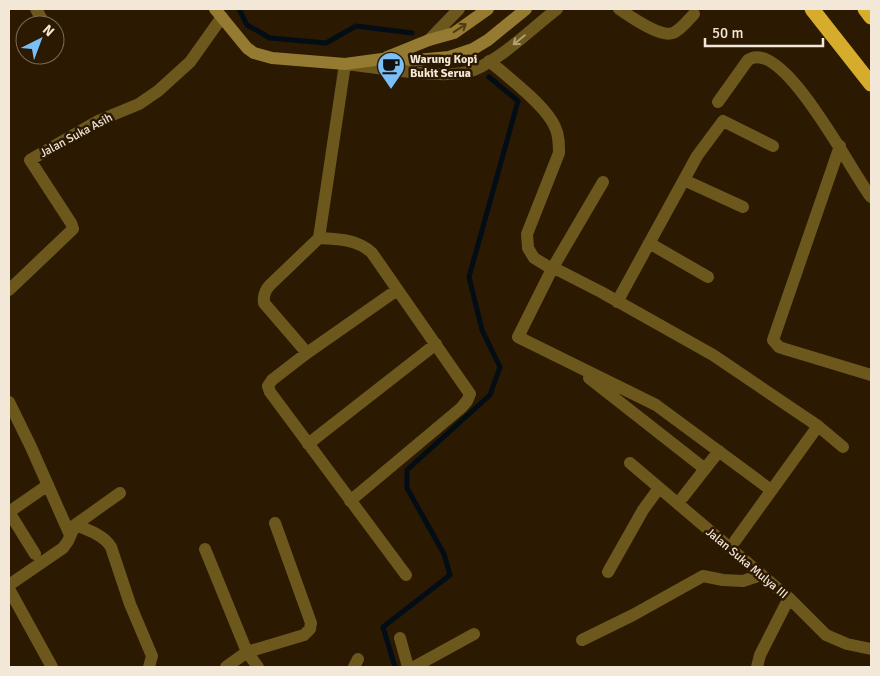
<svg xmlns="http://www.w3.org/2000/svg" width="880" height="676" font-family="Signika,sans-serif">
<rect width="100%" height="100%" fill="#2b1901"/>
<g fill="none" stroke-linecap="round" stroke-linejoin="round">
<!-- stream -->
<path stroke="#030d15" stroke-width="5" d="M239,9l8,16 23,13 56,5 30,-17 56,7
M395,667l-12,-40 67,-52 -6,-21 -37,-66v-18l83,-75 10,-28 -18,-37 -13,-53 49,-176 -29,-24"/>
<!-- street -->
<path stroke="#6c581d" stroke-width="12" d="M36,9l9,16
M619,9c11,7 41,29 54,24 8,-3 16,-14 21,-19
M429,40l30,-31
M489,61c18,15 57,45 66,66 4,8 4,17 4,26l-32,81 1,14 6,10 18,11 8,2 41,21 112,63 105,71 25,21
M718,102l30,-42c35,-24 105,115 123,137
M840,146l-67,194 6,7 6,2 86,26
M684,180l59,27
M603,182l-51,87 -34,68 138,68 115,85
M319,238c18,1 39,1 53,15l98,141 -3,7 -6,7 -111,93
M649,243l59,34
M9,290l64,-61 -2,-6 -41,-63 68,-39 41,-17 19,-13 32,-29 32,-45
M397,290l-90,63 -35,27 -4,6 2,6 136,183
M617,302l80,-146 26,-35 50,25
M307,353l-43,-50c-1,-8 1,-13 6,-18l49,-47 26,-174c30,3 103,17 129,6 31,-14 56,-40 83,-61
M589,378l116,91
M9,402l22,45 39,88
M308,444l128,-100
M630,463l159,135 37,37 21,9 24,5
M683,497l36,-46
M9,512l26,42
M9,512l39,-27
M75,525c13,5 29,10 36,22l19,57 22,52 -3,11
M735,541l83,-115
M205,549l42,103 11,15
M608,572l35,-62 16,-22
M9,585l54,-37 5,-7 7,-16 45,-32
M9,589l43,78
M400,638l8,29
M582,640l51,-25 70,-39 20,4 20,1 18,-6
M226,667l21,-15 57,-17 6,-6 1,-6 -36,-100
M354,667l4,-8
M414,667l60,-33
M757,667l3,-12 29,-57"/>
<!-- secondary -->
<path stroke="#947b31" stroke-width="12" d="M215,9l32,39 7,5 18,5 73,6 37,-5 35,1 32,-3 24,-8 15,-9 38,-31
M387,57l42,-17 25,-7 34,-24"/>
<!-- highway -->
<path stroke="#d5ac2b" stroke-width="15" d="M812,9l59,75
M865,9l6,8"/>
</g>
<!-- one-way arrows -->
<defs><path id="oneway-shaft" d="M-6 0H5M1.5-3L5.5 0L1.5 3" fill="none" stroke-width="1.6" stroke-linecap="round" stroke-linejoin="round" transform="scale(1.25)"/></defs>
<use stroke="#503b12" href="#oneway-shaft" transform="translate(460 28) rotate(-33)"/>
<use stroke="#b0a07a" href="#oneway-shaft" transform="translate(519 40) rotate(141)"/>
<!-- icons -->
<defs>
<symbol id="cafe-pin" viewBox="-11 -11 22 30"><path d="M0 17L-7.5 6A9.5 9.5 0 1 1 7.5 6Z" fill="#7abff8" stroke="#2b1901"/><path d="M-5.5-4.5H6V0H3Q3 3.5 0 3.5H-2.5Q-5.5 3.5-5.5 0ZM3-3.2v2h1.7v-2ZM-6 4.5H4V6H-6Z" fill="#111"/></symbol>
</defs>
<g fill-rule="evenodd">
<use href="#cafe-pin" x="375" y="50" width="32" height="43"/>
</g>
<g text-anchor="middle" stroke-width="5" stroke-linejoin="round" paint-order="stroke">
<!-- poi labels -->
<g font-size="12" font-weight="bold" fill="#f3e7d8" stroke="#2b1901" text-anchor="start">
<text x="410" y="63">Warung Kopi<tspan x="410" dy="14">Bukit Serua</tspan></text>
</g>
<!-- street labels -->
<g font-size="12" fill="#f3e7d8" stroke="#2b1901">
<text transform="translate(76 135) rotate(-28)" y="4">Jalan Suka Asih</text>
<text transform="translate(747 563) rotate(40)" y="4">Jalan Suka Mulya III</text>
</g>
</g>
<!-- border -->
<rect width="880" height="676" fill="none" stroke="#f3e7d8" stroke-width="20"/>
<!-- north arrow -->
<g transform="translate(40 40) rotate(42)"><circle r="24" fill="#2b1901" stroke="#7b6b57"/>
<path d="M0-4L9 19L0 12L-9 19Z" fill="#7abff8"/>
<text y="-8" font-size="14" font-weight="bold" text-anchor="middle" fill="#f3e7d8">N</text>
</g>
<!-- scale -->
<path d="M705 38v8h118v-8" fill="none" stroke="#f3e7d8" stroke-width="2.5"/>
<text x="712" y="38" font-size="15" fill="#f3e7d8" stroke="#2b1901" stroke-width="4" paint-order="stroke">50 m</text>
</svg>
